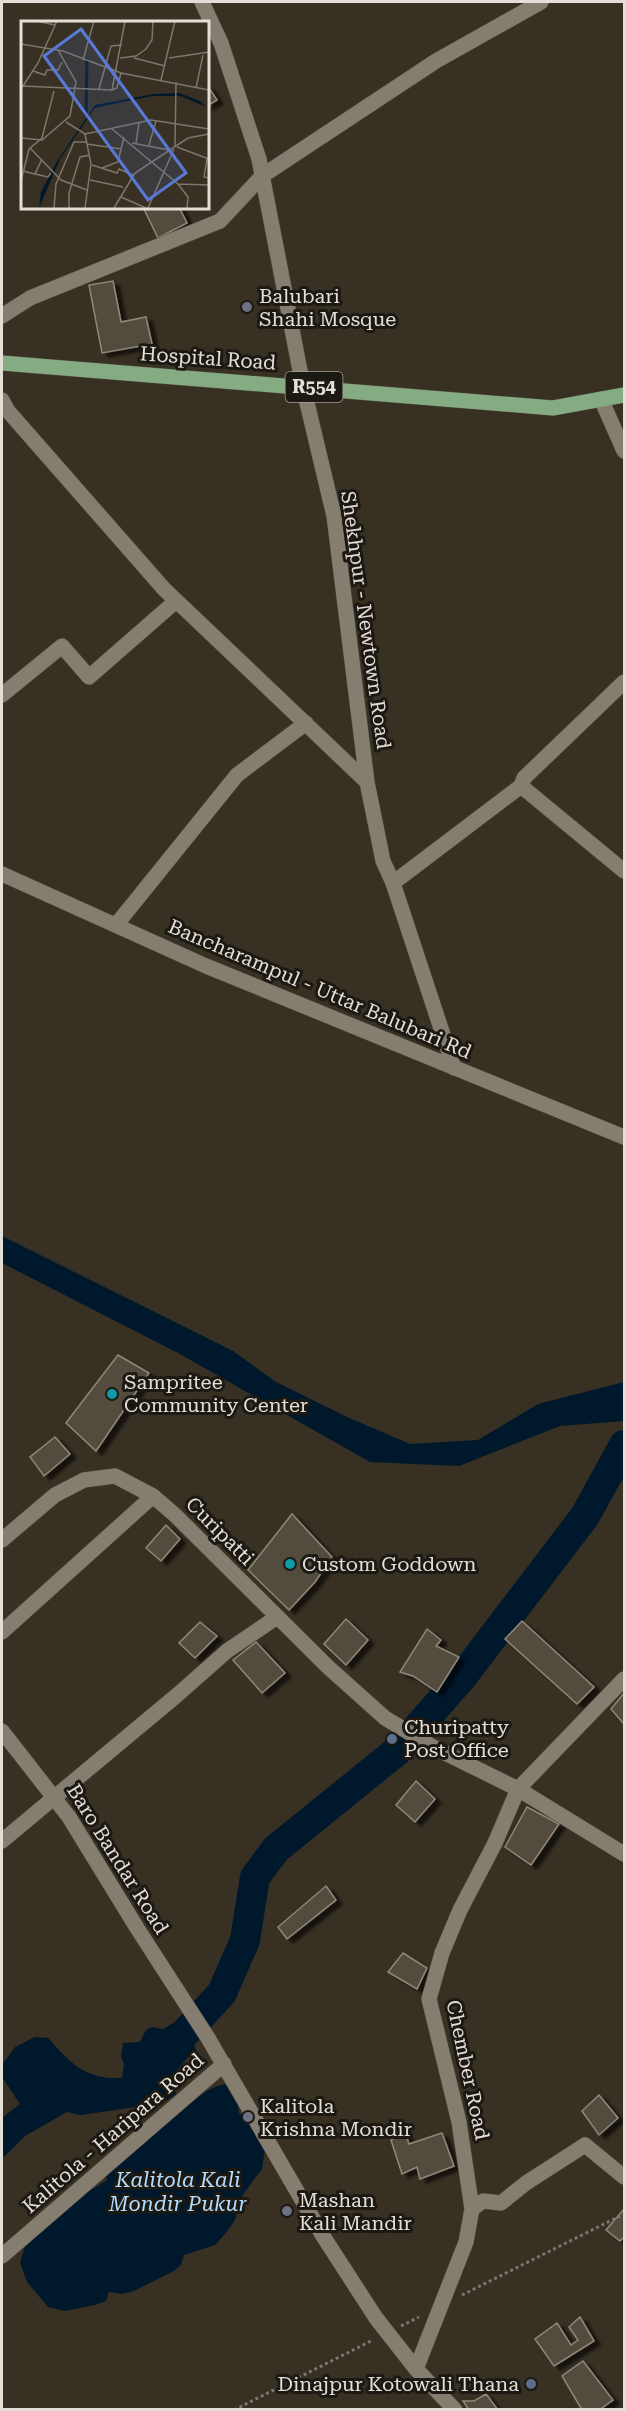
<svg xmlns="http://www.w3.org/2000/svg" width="626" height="2411" font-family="'Roboto Serif',serif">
<defs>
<filter id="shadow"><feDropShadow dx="6" dy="4" stdDeviation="1.5" flood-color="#0009"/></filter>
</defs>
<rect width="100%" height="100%" fill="#373023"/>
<!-- water -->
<path fill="#00182c" d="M2,1236l231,115 43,31 71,35 63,27 68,-4 60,-36 86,-22v39l-64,5 -101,40 -89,-4 -192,-109 -176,-90z
M175,2022h6l8,12 -6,3 11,7 4,12 -10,1 -16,19 -1,5 5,13c-2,2 -19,12 -22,13l-5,-2 -68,10 -14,-3 -42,24 -21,21 -2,-2v-37l18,-14 -18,-27v-12l13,-18 20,-10 13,1c22,25 38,42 74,40l2,-14 -3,-7 2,-14 17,-1 6,-12 6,-3 11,2z
M225,2084l12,15 2,14 16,13 10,23 -3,20 -20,27 -7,24 -10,14 -10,11 -31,10 -3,10 -7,6 -40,20 -12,3 -13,-2 -3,9 -11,4 -30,6 -17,-4 -21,-25 -7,-19 6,-20 64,-56 3,2 14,-9 -2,-7c19,-16 39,-31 59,-47 21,-16 35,-36 61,-42z"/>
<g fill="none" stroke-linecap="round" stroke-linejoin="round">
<!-- river -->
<path stroke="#00182c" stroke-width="30" d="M161,2059l61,-66 23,-53 10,-63 21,-28 121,-98 66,-75 122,-160 39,-71"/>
</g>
<!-- building -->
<path fill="#524b3e" stroke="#8f8778" stroke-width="1.5" filter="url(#shadow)" d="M207,85l10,15 -10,6z
M143,207h36l8,16 -29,15z
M113,281l8,41 25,-5 6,27 -50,9 -13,-68z
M118,1355l31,18 -53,78 -30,-28z
M55,1437l15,17 -26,22 -14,-19z
M292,1514l40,43 -17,25 -26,28 -41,-40z
M166,1525l14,14 -19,22 -15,-13z
M346,1619l22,21 -22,25 -22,-21z
M522,1621l72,66 -17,17 -72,-65z
M200,1622l17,14 -22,22 -16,-15z
M427,1629l14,11 -5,6 23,11 -22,35 -24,-16 -13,-4z
M256,1642l29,31 -23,20 -29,-33z
M624,1693v31l-13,-15z
M416,1781l19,18 -20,23 -19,-17z
M527,1807l32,17 -28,41 -26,-18z
M326,1886l10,14 -49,39 -9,-12z
M403,1953l24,15 -10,21 -29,-17z
M599,2095l19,23 -19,17 -17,-24z
M405,2132l4,12 33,-11 12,33 -34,13 -3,-12 -15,7 -11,-34z
M624,2209v28l-4,4 -14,-11z
M580,2317l14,24 -40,25 -19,-27 22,-16 14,22 7,-5 -9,-13z
M583,2361l30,39 -14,10h-17l-20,-34z
M486,2394l12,16h-29l-6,-9h11z"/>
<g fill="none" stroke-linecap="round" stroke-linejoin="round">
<defs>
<path id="minor" d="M202,2l19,41 38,116 44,227 31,130 33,266 16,79 10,22 61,185
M2,316l28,-18 190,-77 42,-45 174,-115 105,-59
M601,399l23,52
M2,400l6,11 156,178 203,193
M2,695l60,-49 27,31 87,-76
M521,786l3,-8 100,-96
M2,874l204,92 418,171
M393,883l128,-97 103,85
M116,925l121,-150 69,-52
M2,1540l53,-45 29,-15 31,-4 38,20 22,19 153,152 57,51 48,29 85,42 106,65
M2,1632l151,-136
M2,1731l67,86 68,111 71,110 115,198 53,82 40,51 39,41
M2,1841l174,-145 51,-45 50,-34
M472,2209l11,-8 18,2 25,-20 59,-38 39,32
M2,2256l222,-192
M416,2369l50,-127 6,-33 -13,-87 -30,-123 13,-46 18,-43 35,-67 23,-54 106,-110"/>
<path id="major" d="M2,363l551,45 71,-13"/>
</defs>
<!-- minor casing -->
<use href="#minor" stroke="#514b41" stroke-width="16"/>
<!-- major casing -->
<use href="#major" stroke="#514b41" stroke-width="16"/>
<!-- path -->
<path stroke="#7c766b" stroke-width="3" stroke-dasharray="3 3" stroke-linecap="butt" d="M462,2295l162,-81
M401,2326l18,-9
M234,2410l139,-70"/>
<!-- minor -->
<use href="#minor" stroke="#857d6f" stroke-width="15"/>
<!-- major -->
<use href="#major" stroke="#84ab82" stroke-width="15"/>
</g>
<!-- markers -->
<g fill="#6b7280" stroke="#1c1913" stroke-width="2">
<circle cx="247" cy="307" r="6"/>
<circle cx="248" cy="2117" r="6"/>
<circle cx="287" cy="2211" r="6"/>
</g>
<g fill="#0f9aa8" stroke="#1c1913" stroke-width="2">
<circle cx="112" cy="1394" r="6"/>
<circle cx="290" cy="1564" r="6"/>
</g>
<g fill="#5c6f8a" stroke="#1c1913" stroke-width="2">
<circle cx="392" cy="1739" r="6"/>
<circle cx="531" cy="2384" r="6"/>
</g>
<g text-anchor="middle" stroke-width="6" stroke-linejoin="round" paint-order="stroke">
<!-- shield labels -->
<rect fill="#1c1913" stroke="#a7a39c" stroke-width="1.5" x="285.5" y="372" width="57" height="30" rx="4.5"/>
<g font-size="18" font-weight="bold" fill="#e3ded6">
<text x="314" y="393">R554</text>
</g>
<!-- poi labels -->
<g font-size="20" fill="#e3ded6" stroke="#1c1913" text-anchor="start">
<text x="259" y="303">Balubari<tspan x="259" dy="23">Shahi Mosque</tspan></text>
<text x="124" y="1389">Sampritee<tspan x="124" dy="23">Community Center</tspan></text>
<text x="302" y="1571">Custom Goddown</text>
<text x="404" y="1734">Churipatty<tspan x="404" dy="23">Post Office</tspan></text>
<text x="260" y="2113">Kalitola<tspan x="260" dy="23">Krishna Mondir</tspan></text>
<text x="299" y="2207">Mashan<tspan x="299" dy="23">Kali Mandir</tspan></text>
<text x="519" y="2391" text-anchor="end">Dinajpur Kotowali Thana</text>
</g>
<!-- street labels -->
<g font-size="20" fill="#e3ded6" stroke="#1c1913">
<text transform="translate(208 358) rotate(4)" y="7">Hospital Road</text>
<text transform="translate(366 620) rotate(82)" y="7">Shekhpur - Newtown Road</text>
<text transform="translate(320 989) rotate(23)" y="7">Bancharampul - Uttar Balubari Rd</text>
<text transform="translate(220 1531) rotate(45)" y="7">Curipatti</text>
<text transform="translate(118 1859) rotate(58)" y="7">Baro Bandar Road</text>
<text transform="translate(468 2070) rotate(78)" y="7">Chember Road</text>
<text transform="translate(113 2133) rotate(-41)" y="7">Kalitola - Haripara Road</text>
</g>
<!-- water labels -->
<g font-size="21" font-style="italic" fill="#b3dbfe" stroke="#1c1913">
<text x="178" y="2187">Kalitola Kali<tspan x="178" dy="24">Mondir Pukur</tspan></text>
</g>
</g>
<!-- overview -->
<g transform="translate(21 21)">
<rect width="188" height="188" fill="#373023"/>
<path d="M158,72l21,8 6,6 -25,-11h-29l-57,12 -35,51 -21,49 2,-16 15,-29 39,-58 59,-11z" fill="#00182c"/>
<path fill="none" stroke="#00182c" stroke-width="3" d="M65,95l1,-58"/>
<path fill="none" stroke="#7c766b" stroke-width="1.5" d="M15,0l19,4M0,23l42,7 58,22 88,17M99,37l16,-2 10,-7 6,-9 1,-19M113,37l31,8M148,37l40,-6M62,39l11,-39M12,50l12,4 2,-5h11l4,-8M140,59l14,-59M1,65l90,4 5,-2 4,-15M175,67l7,-33M0,68l17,-26 19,-42M78,68l12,-43 11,-1M91,69l13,-69M45,101l19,12 66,-14 58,9M91,108l66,55 10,13 -1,11M0,117l21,2 28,-24 6,-34 -18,-32M111,122l37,7M115,122l3,-20M66,123l34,5 3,-12M128,124l7,-24M154,125l1,-64M156,126l32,12M9,127l31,32 26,10M186,138l-3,18 5,1M71,144l25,8 2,-4 14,6M81,147l16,-6 3,-13M2,150l12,3 7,-15M14,153l13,3 3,-4M69,159l33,7M0,160l8,-32 13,-11 12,-47M157,163l31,1M100,176l25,11M33,187l2,-24 18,-42h13M48,187v-15l11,-36 10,-2M64,187l6,-44 -6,-30M93,187l21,-35 53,-35 21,-4M127,187l26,-59"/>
<path fill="#5879d7" fill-opacity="0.15" stroke="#5879d7" stroke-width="3" d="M60,8l105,144 -38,27 -104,-144z"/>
<rect width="188" height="188" fill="none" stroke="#e3ded6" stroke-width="3"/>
</g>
<!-- border -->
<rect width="626" height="2411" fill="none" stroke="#e3ded6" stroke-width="6"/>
</svg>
